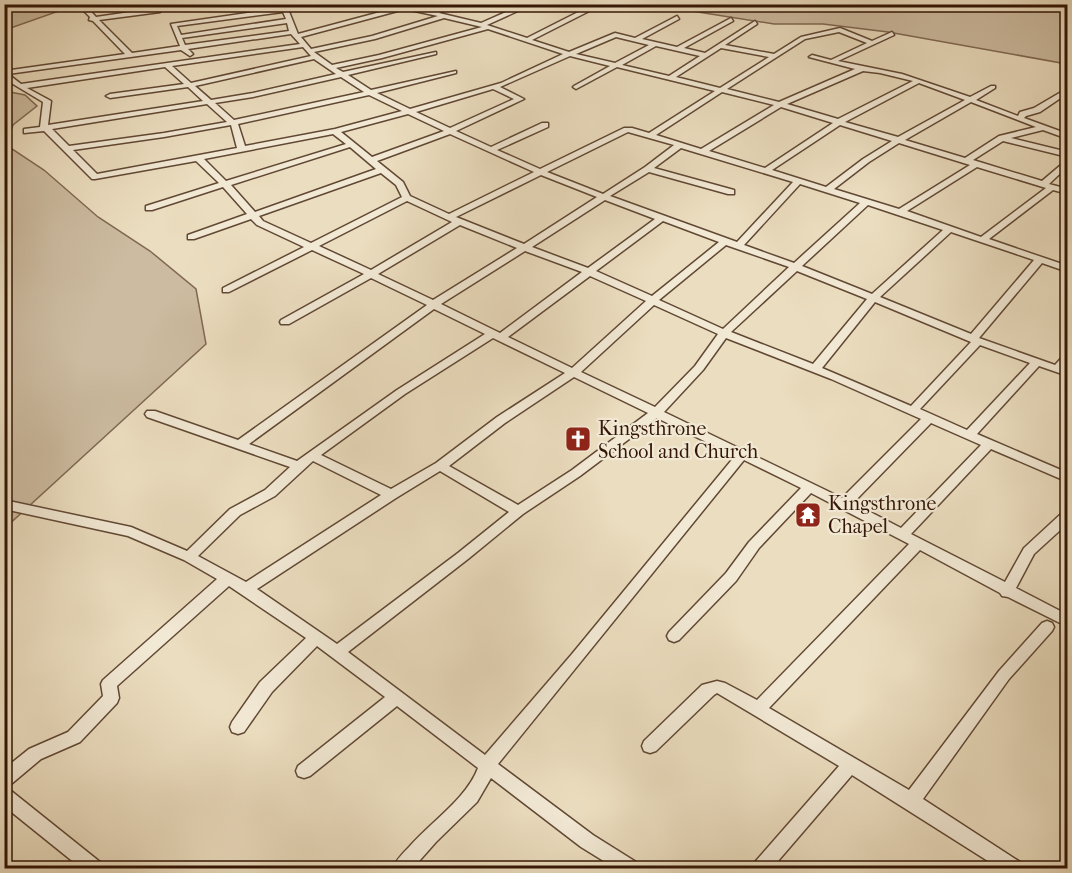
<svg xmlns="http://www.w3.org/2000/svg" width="1072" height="873" font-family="'IM FELL French Canon',serif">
<rect width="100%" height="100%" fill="#ebddbf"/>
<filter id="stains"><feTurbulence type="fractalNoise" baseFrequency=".00333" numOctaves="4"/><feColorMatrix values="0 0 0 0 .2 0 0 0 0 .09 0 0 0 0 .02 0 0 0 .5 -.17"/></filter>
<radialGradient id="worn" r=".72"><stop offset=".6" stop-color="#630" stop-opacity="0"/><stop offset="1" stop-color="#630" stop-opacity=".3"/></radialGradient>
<!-- green -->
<path fill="#ccbba0" stroke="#806853" stroke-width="1.5" d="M5,4h71v1l-71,25z
M654,5h413v59l-179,-32 -65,-8h-49z
M5,91l20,4 12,11 -24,19 -7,20 38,25 54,47 52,34 46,38 10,55 -201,184z"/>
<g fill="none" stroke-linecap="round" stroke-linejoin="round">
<defs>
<path id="minor" d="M77,4h7l12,13 62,-9 4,-4h6l-8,8 -61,8 33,33 48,-7 -9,-22 111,-16 -2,-4h6l12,30 101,-27 -9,-3c14,0 26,6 40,7 9,1 18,-7 29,-7l-20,9 42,10 43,-19h9l-46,21 40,13 67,-34h9l-71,36 37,12 46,-19 20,5 42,-22 2,3 -37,20 35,8 54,-29 2,3 -49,27 21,5 50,-32 2,3 -32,21 49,9 27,-17 39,-9 32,13 20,-9 2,3 -56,26 64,13 68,23 21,-11h4v2l-19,12 42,16 2,-4 14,-4 34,-20v5l-28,19 -14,4 -2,2 44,16v5l-25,-9 -32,8 57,14v5l-65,-16 -30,19 69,21 26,-22v7l-19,18 19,5v5l-15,-4 -64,49 79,27v6l-26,-9 -63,75 76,27 9,-10 4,-1v10l-4,4 4,1v7l-29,-10 -62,68 91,39v9l-77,-33 -80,85 94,48 19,-34 39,-36 5,-1v12l-34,31 -18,34 52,27v12l-60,-30 -6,-1 -2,-3 -80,-43 -151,158 140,82 90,-119 43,-48 5,-2 5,2 2,4 -2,4 -43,48 -86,120 97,63 3,6h-24l-147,-93 -80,93h-20l3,-6 84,-96 -122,-73 -3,2 -58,56 -6,2 -6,-2 -2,-5 2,-5 58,-56 15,-4 8,2 32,17 152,-156 -98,-51 -52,55 -23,33 -57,59 -5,2 -5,-2 -2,-4 2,-4 57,-59 23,-31 52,-54 -57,-28 -246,304 95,71 43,27 3,6h-24l-34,-21 -90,-69 -14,24 -41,40 -23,26h-20c3,-8 10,-15 17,-22 21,-24 57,-48 68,-78l-81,-62 -87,70 -6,2 -6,-2 -2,-5 2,-5 87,-69 -68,-51 -45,46 -28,40 -6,2 -6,-2 -2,-5 2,-5 28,-40 46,-44 -77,-52 -112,100 2,12 -2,5 -37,39 -39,17 -31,26 -6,2v-18l25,-20 39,-17 35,-36 -2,-12 2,-4 114,-101 -33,-19 -56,-24 -124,-27v-9l127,27 56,24 43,-42 35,-19 25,-23 -143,-50 -2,-3 2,-3h8l83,29 189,-135 -56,-27 -82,46h-8l-1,-2 1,-2 83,-46 -52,-24 -83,42h-6v-4l81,-41 -47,-22 -6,-6 -57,20h-6v-4l59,-21 -24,-27 -71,23h-6v-4l73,-23 -23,-22 -101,18h-3l-48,-48 -20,2v-4l16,-2 3,-25 -35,-21 -4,-3v-7l121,-17 -32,-33 -4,-1 1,-3zM405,9l33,7 -66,20 -61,13 -10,-12zM283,12l3,7 -105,16 -4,-9zM444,18l38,9 -103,28 -47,10 -18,-13 61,-13zM287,23l2,8 -104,14 -3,-7zM488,29l75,25 -62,29 -91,26 -33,-16 79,-20v-2l-85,19 -23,-15 88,-21v-2l-93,20 -7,-4 46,-10zM839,32l28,11 -36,17 -19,-5 -3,2 46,12 -76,33 -52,-13 78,-50zM291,34l9,10 -279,40 -13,-10 173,-24 9,6 3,-2 -5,-5zM616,37l33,8 -34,18 -39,-9zM656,46l44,10 -31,20 -47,-11zM303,47l8,9 -120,27 -19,-17zM721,48l48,9 -49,31 -44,-11zM570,56l40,10 -36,20 -1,1 3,2 41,-22 98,24 -66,42 -17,-5h-8l-84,41 -43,-19 51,-23v-4h-6l-51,24 -35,-16 68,-32 -24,-12zM314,59l22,15 -83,19 -42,7 -16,-14zM165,67l19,17 -74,10 -4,2 4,2 78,-11 15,14 -155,24 3,-24 -24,-13zM863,71l17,2 33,8 -75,38 -51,-15zM341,77l23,15 -130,28 -19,-17 38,-6zM919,83l46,17 -67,37 -53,-15zM493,89l21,10 -64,29 -34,-16zM722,92l52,13 -73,44 -45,-14zM369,95l33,16 -67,18 -90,17 -7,-22zM971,102l65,25 -37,9 -34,22 -60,-18zM207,104l20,18 -63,11 -95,13 -17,-17zM781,107l52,16 -68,45 -56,-17zM408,114l36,17 -72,26 -31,-25zM231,125l6,23 -140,26 -24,-24 91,-13zM840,125l52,16 -29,18 -37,28 -54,-17zM628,132l46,13 -29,22 -42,27 -56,-22zM333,134l13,10 -120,37 -22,-22zM450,134l84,38 -85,42 -39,-18 -7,-14 -26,-21zM899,143l71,22 -71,44 -65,-20 35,-27zM350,147l26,22 -121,43 -24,-27zM681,148l112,34 -56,60 -127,-46 39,-24 79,22h6v-4l-80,-22zM977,167l69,21 -65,49 -74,-26zM381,173l15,12 6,12 -91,46 -48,-22 -4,-5zM541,175l56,22 -73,47 -68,-27zM800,184l60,19 -66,60 -50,-18zM605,200l50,19 -67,49 -56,-21zM407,201l45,21 -81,48 -52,-24zM868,205l75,25 -71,64 -70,-28zM663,221l56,21 -67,54 -56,-25zM460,225l57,23 -84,52 -55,-26zM951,232l83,28 -63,74 -91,-37zM726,245l63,22 -66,62 -64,-29zM525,251l57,21 -82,61 -59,-29zM797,271l70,28 -54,65 -82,-32zM590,276l56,25 -74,67 -64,-31zM875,302l96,40 -60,64 -89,-38zM654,305l64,29 -23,32 -40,41 -74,-35zM434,309l51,25 -88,56 -100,71 -48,-17zM493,338l72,35 -68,44 -61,46 -45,26 -70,-34 84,-61zM726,338l105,41 90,40 -79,79 -178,-86 39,-42zM980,345l50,18 -63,67 -47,-21zM574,377l74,36 -76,57 -54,35 -69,-39 56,-43zM657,418l78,38 -163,198 -87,101 -137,-103 120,-93 55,-45 57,-38zM931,423l50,22 -80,83 -48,-25zM313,461l68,34 -135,87 -48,-26 42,-41 35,-19zM440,471l69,41 -51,41 -121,91 -80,-55 139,-91z
M4,787l6,3 90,72 3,6h-22l-77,-62z"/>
</defs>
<!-- minor casing -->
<use href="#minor" stroke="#614834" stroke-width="3"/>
<!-- minor -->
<use href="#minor" fill="#f2e9d5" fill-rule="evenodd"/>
</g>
<!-- icons -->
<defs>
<symbol id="church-square" viewBox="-11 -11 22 22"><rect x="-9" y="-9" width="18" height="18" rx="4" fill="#8f2418" stroke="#f2e9d5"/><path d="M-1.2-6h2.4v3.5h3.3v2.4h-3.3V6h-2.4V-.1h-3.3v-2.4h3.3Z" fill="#fff"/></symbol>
<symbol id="temple-square" viewBox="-11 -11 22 22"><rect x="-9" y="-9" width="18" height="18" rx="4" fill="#8f2418" stroke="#f2e9d5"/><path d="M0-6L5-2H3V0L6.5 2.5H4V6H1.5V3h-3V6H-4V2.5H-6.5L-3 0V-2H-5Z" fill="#fff"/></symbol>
</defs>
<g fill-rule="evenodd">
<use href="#church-square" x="563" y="424" width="30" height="30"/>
<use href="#temple-square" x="793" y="500" width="30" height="30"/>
</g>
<g text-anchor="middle" stroke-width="4.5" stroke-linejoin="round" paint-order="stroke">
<!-- poi labels -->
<g font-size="20" fill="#331606" stroke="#f2e9d5" text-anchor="start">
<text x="598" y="435">Kingsthrone<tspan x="598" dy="23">School and Church</tspan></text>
<text x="828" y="510">Kingsthrone<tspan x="828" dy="23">Chapel</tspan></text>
</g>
</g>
<!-- margin -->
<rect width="1072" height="873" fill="none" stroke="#ebddbf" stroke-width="24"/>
<rect x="6" y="6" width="1060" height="861" fill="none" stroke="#331606" stroke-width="3"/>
<rect x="12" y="12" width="1048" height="849" fill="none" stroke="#331606" stroke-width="1.5"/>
<rect width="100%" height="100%" filter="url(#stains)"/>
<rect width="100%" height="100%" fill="url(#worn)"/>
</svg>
